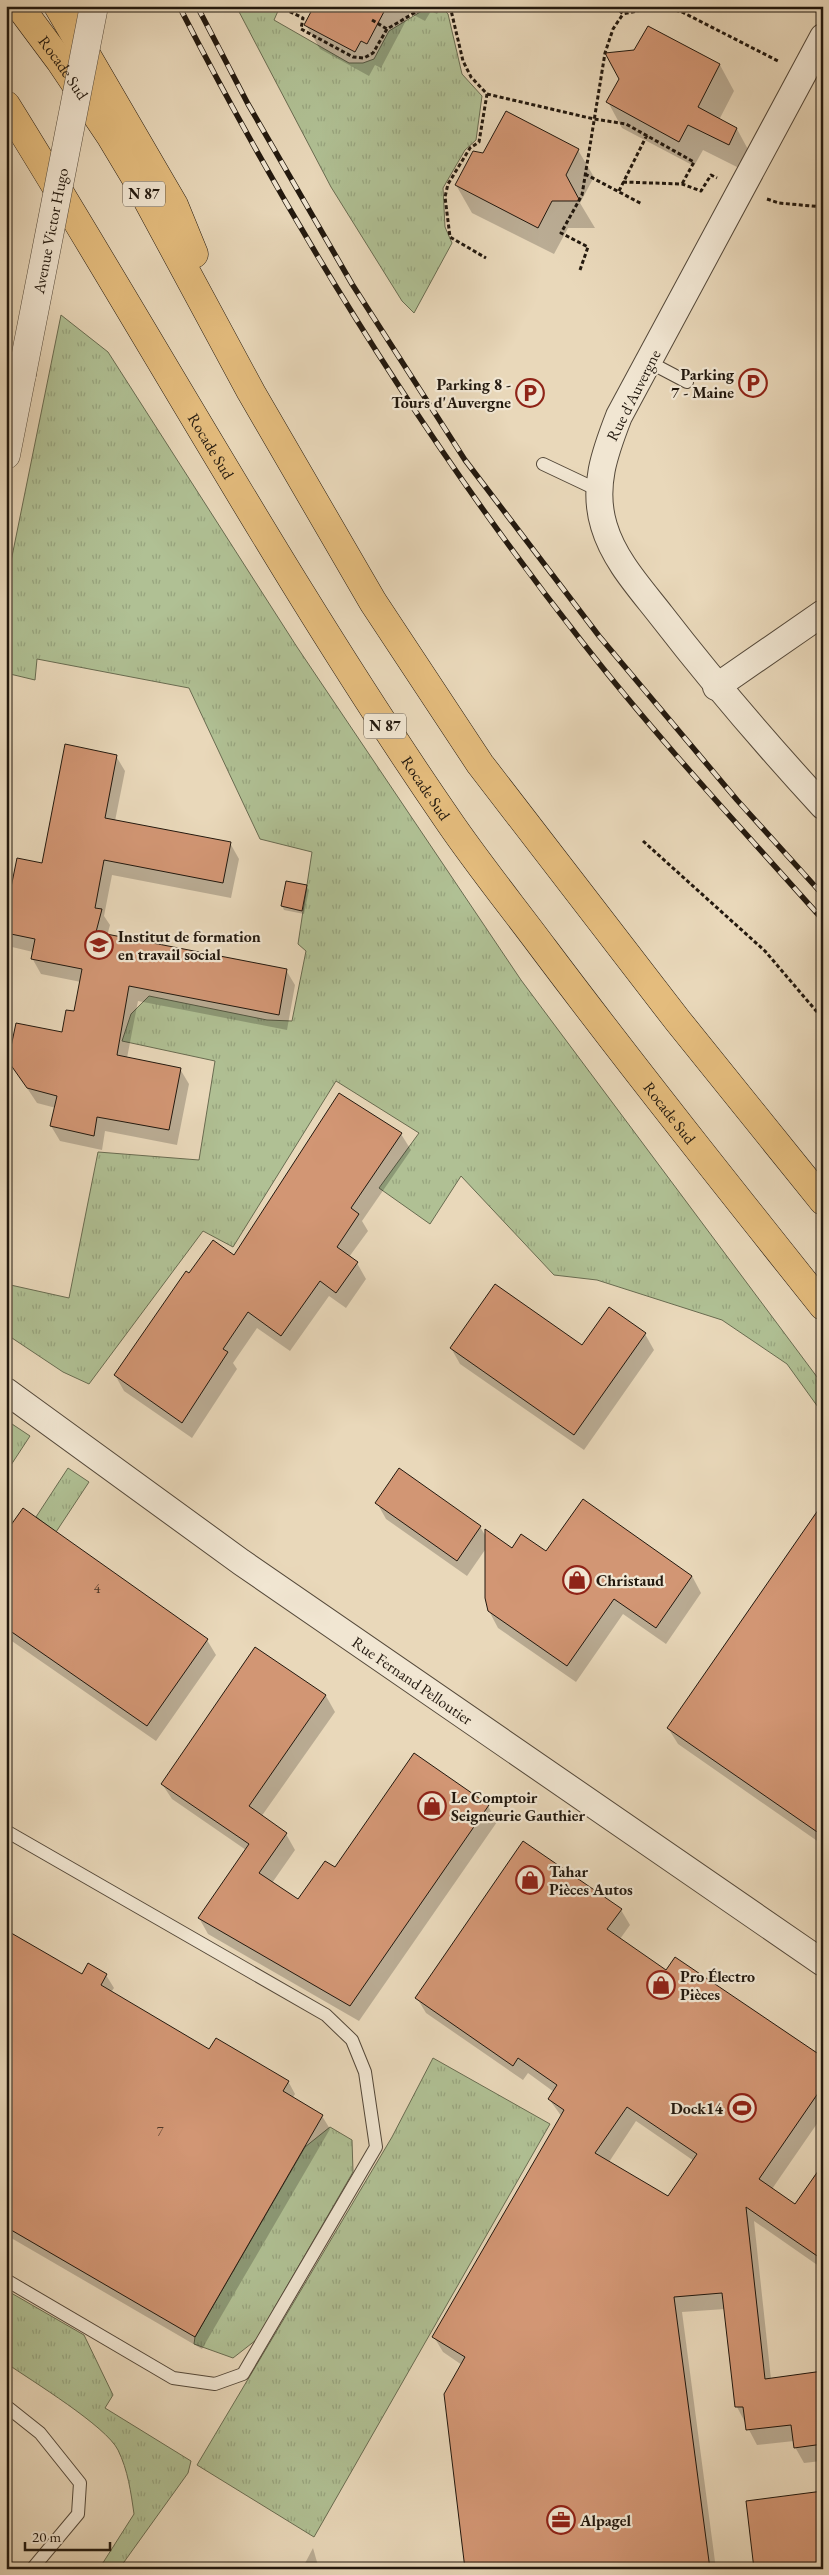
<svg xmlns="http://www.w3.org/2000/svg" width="829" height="2575" font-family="'EB Garamond',serif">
<defs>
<pattern id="grass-tufts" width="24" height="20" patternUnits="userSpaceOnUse" patternTransform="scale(1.25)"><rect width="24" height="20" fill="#b0c094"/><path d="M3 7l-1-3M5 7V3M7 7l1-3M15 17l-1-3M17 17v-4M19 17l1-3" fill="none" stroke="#97a47e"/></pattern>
</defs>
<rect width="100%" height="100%" fill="#e9d8ba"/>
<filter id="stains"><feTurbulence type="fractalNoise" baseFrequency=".004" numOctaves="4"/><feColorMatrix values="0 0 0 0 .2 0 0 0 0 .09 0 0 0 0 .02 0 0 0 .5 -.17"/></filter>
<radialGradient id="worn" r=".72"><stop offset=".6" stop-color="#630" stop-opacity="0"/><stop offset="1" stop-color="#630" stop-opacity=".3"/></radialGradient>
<!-- grass -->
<path fill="url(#grass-tufts)" stroke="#696c51" d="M236,6h34l8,5 -4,9 75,43h14l11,-4 15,-28 41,-25 11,1 7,7 14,60 20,22 -6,44 -11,10 -22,38 2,39 7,16 -38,70 -12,-12 -71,-114z
M61,315l47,37 189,295 224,333 302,405v29l-36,-50 -65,-44 -125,-40 -43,-5 -93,-99 -31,48 -51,-36 40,-55 -83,-52 -103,166 -30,-16 -114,153 -26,-12 -57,-38v-50l63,14 29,-146 101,8 16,-99 -93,-20 9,-27 18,-18 118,24 25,1 14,-70 -8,-7 14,-92 -52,-13 -71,-151 -152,-29 -2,21 -25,-6 -4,-3v-85z
M6,1420l24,16 -19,29 -5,1z
M68,1468l21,14 -33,50 -20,-15z
M433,2058l117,66 -236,413 -117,-72 195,-328z
M330,2127l22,13 1,32 -97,168 -23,18 -39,-14 1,-7 110,-190z
M6,2290l78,45 29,60 -8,13 86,53 -3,12 -69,96h-20l35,-55c-3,-21 -6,-44 -16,-64 -12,-24 -86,-69 -112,-87z"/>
<!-- shadow -->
<path fill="#0003" fill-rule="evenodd" d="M316,6h126l-5,8 -6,-3 -6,10 -15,-8 -29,55 -6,-3 -6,11 -49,-27 -14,-24z
M648,27l72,38 14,26 -15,29 18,9 14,26 -8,15 -40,-20 -9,16 -72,-38 -14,-26z
M578,150l16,27 -14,26 15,25h-27l-14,26 -82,-41 -16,-28 27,-30z
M116,756l9,15 -10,50 115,22 9,16 -8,39 -119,-23 -8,41 6,9 -3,11 179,34 9,15 -8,45 -149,-29 -11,57 53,11 9,15 -12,61 -72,-14 -3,19 -42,-9 -9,-15 5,-18 -19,-5 -18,-27 44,-43 12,-20 6,-31 -40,-8 -9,-16 1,-6 -21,-5 -6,-10v-19z
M306,886l3,4 -5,24 -20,-4 -2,-4z
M340,1095l61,39 10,16 -49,71 6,10 -19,26 8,6 9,16 -20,29 -17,-12 -39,55 -33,-23 -24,35 4,6 -45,69 -68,-47 -9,-16 75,-100 44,-18z
M645,1334l9,16 -70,100 -124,-86 -9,-16 132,-1z
M377,1503l103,24 7,11 25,12 180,26 9,17 -35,51 -43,-30 -47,68 -78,-54 -9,-17 -2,-64 -20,29 -81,-57z
M823,1526v319l-145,-101 -10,-16z
M6,1535l201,105 9,15 -60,86 -150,-104z
M255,1648l71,48 9,16 -74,105 25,17 9,16 -23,33 26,18 37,-32 153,-63 9,16 -138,199 -151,-87 -9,-16 47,-68 -74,-51 -10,-15z
M621,1910l9,15 -10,14 46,33 157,87v56l-51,74 23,17 28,-40v103l-69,-48 17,158 52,-7v103l-2,-14 -17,2 -9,-16 -1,-6 -37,4 -20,-38 -12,-98 -43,3 34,257h-250l-4,-204 -19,-13 -9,-15 128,-220 -13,-18 5,-7 -26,-19 -5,7 -97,-67 -9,-15zM636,2121l58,40 -25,36 -60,-35z
M6,1931l77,45 6,-11 17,10 8,13 -3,4 99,59 78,30 7,13 -3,5 30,17 8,13 -128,220 -196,-114z
M313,2548l6,21h-17z"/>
<!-- building -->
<path fill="#d29674" stroke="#22180e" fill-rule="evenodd" d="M314,6h73l-20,38 -6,-3 -6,11 -51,-27z
M648,26l72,38 -22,43 39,21 -8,17 -41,-20 -9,17 -73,-40 13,-23 -14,-26 29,-3z
M506,111l73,38 -13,26 14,26h-28l-14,27 -83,-43 18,-34 10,2z
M65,744l52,11 -12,63 126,24 -8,41 -119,-23 -9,48 7,1 -6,23 191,37 -8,46 -150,-29 -12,69 64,13 -12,62 -72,-13 -3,19 -44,-10 7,-30 -30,-8 -19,-27 8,-38 46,9 4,-22 8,1 8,-42 -51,-10 4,-20 -29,-6v-21l11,-54 25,5z
M286,881l21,4 -5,26 -21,-5z
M339,1093l63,40 -51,75 8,6 -22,33 21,15 -22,31 -16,-12 -39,55 -33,-24 -25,37 5,3 -46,71 -68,-48 72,-104 3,2 24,-33 21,15z
M495,1284l87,61 27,-38 37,26 -72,102 -124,-87z
M399,1468l82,58 -24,35 -82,-58z
M583,1499l109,77 -36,52 -42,-29 -47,67 -79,-55 -3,-13v-69l27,19 9,-14 25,17z
M823,1503v333l-156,-108z
M23,1508l185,131 -61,87 -141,-98v-96z
M255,1647l71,48 -77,111 38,27 -28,40 39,26 27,-38 10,6 79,-114 75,52 -139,201 -152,-88 51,-74 -88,-60z
M523,1841l99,68 -15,20 59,41 9,-13 148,100v29l-64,93 36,25 28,-40v96l-77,-53 19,172 58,-8v73l-29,4 -3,-23 -45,5 -3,-23h-8l-13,-114 -48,4 36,272h-245l-21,-175 21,-37 -33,-20 132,-227 -16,-11 9,-14 -39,-27 -5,8 -98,-68zM627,2107l70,47 -29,42 -73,-43z
M6,1930l76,44 6,-11 19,11 -6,11 108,64 7,-11 73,43 -6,10 40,24 -128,222 -189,-110z
M823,2491v78h-69l-8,-68z"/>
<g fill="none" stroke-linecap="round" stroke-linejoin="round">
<defs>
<path id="service" d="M649,362l38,20
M543,464l55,26
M6,1831l320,184 26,25 13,32 11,75 -133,227 -28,10 -42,-6 -167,-98
M6,2406l34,27 40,50 -2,31 -46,55"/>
<g id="minor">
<path d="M823,37l-204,379c-14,36 -27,71 -15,110 10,34 36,62 57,89 51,66 105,129 162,191"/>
<path d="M716,687l107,-74"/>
<path id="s1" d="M6,1391l235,171 582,401"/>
</g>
<path id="tertiary" d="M6,455l16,-81"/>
<g id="trunk">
<path id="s2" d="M19,6l41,55 51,76 24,40 116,215 122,210 107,162 198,257 145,180"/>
<path d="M58,6l116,199 20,49"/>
<path id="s3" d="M6,105c148,238 283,484 442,715 30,44 64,86 96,129 91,121 185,239 279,357"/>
</g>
</defs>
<!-- service casing -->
<use href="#service" stroke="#544839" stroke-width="14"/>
<!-- minor casing -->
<use href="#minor" stroke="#544839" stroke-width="28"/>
<!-- tertiary casing -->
<use href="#tertiary" stroke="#544839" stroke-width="29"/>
<!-- trunk casing -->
<use href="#trunk" stroke="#22180e" stroke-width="29"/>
<!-- path -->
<path stroke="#22180e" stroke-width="3" stroke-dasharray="4 2.5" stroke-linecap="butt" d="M278,6l25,12 -2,11 52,28 11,1 9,-5 14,-24 39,-23
M450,6l13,55 8,16 16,17 -8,48 -9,6 -22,36 -3,13 5,40 36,21
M615,6l8,8 37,-8 22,6 98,50
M372,20l15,9
M487,94l107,25 32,5 68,38 -12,22
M585,174l57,30
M623,182l59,2 19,7 10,-16 6,3
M619,191l28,-56
M767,199l12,4 44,4
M580,270l8,-23 -27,-14 21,-38 23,-142 8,-24 10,-15
M643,841l122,110 58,68"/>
<!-- service -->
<use href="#service" stroke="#f1e6d2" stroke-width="12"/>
<!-- minor -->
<use href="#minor" stroke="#f1e6d2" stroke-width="26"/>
<!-- tertiary -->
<use href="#tertiary" stroke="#f1e6d2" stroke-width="28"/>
<!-- trunk -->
<use href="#trunk" stroke="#e4bc7d" stroke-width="28"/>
<defs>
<path id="rail" d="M179,6c115,224 248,439 404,637 75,96 159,186 240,277
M197,6l51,98 104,180 113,176 134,176 138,164 86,95"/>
</defs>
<!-- rail casing -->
<use href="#rail" stroke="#22180e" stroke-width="5.5"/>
<!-- rail -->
<use href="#rail" stroke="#f1e6d2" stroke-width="4" stroke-dasharray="11" stroke-linecap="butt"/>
<defs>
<g id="tertiary-bridge">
<path id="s4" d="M22,374l72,-368"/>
</g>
</defs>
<!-- tertiary-bridge casing -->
<use href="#tertiary-bridge" stroke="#544839" stroke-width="29" stroke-linecap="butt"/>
<!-- tertiary-bridge -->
<use href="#tertiary-bridge" stroke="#f1e6d2" stroke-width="28"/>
</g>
<!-- icons -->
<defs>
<symbol id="parking-ring" viewBox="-11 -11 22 22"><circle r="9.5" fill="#f1e6d2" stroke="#8f2418" stroke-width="1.5"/><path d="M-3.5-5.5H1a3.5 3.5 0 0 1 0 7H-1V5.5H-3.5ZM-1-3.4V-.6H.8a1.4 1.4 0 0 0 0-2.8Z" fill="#8f2418"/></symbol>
<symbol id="university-ring" viewBox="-11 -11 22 22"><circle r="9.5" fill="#f1e6d2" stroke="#8f2418" stroke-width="1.5"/><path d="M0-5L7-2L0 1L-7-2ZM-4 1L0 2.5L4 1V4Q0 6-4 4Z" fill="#8f2418"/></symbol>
<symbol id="shop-ring" viewBox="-11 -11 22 22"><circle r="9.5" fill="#f1e6d2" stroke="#8f2418" stroke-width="1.5"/><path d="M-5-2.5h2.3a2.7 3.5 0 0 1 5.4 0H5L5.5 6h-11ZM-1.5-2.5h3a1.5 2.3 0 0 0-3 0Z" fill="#8f2418"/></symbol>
<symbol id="stadium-ring" viewBox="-11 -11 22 22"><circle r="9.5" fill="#f1e6d2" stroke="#8f2418" stroke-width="1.5"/><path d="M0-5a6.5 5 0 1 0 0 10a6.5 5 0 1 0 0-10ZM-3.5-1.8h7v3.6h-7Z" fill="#8f2418"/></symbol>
<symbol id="office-ring" viewBox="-11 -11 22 22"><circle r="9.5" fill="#f1e6d2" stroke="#8f2418" stroke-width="1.5"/><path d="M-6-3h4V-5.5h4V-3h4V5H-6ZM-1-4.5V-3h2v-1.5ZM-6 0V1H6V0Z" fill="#8f2418"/></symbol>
</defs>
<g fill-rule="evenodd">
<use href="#parking-ring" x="737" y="367" width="32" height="32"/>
<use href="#parking-ring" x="514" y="377" width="32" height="32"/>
<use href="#university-ring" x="83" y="929" width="32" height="32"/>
<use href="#shop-ring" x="561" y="1564" width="32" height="32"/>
<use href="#shop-ring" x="416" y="1790" width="32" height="32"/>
<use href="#shop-ring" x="514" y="1864" width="32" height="32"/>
<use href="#shop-ring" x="645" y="1969" width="32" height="32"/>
<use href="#stadium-ring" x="726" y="2092" width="32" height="32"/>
<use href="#office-ring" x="545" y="2504" width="32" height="32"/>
</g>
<g text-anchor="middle" stroke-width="4.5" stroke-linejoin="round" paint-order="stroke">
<!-- number labels -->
<g font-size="14" fill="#4e3828">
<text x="97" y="1593">4</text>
<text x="160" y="2136">7</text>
</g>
<!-- shield labels -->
<g fill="#f1e6d2" stroke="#605649" stroke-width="1">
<rect x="123" y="181.5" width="42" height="25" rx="4"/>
<rect x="364" y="713.5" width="42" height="25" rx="4"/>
</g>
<g font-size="15" font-weight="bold" fill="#22180e">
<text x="144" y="199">N 87</text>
<text x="385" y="731">N 87</text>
</g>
<!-- street labels -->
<g font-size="16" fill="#22180e" stroke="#f1e6d2">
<text dy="6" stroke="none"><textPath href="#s2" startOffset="76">Rocade Sud</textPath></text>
<text dy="6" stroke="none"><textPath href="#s4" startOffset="146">Avenue Victor Hugo</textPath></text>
<text transform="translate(633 395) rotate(-63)" y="6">Rue d'Auvergne</text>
<text dy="6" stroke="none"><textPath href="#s3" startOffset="398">Rocade Sud</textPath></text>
<text dy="6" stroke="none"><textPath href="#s3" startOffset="802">Rocade Sud</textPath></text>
<text dy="6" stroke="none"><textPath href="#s3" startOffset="1208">Rocade Sud</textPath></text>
<text dy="6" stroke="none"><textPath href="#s1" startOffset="499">Rue Fernand Pelloutier</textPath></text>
</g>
<!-- poi labels -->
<g font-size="16" font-weight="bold" fill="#22180e" stroke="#f1e6d2" text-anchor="start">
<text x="734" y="380" text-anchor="end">Parking<tspan x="734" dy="18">7 - Maine</tspan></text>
<text x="511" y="390" text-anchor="end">Parking 8 -<tspan x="511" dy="18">Tours d'Auvergne</tspan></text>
<text x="118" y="942">Institut de formation<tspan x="118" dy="18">en travail social</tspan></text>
<text x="596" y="1586">Christaud</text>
<text x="451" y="1803">Le Comptoir<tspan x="451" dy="18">Seigneurie Gauthier</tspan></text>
<text x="549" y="1877">Tahar<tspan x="549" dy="18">Pièces Autos</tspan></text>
<text x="680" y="1982">Pro Électro<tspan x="680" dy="18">Pièces</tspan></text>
<text x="723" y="2114" text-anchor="end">Dock14</text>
<text x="580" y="2526">Alpagel</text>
</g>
</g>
<!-- margin -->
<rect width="829" height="2575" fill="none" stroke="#e9d8ba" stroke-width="25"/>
<rect x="8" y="8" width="814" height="2560" fill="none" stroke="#22180e" stroke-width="2.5"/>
<rect x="12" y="12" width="804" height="2550" fill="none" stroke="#22180e"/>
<!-- scale -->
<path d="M25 2542v8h85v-8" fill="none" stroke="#22180e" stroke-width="2.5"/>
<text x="32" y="2542" font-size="15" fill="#22180e" stroke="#f1e6d2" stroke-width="4" paint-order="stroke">20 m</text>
<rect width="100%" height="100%" filter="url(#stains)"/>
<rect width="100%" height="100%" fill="url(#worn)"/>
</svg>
